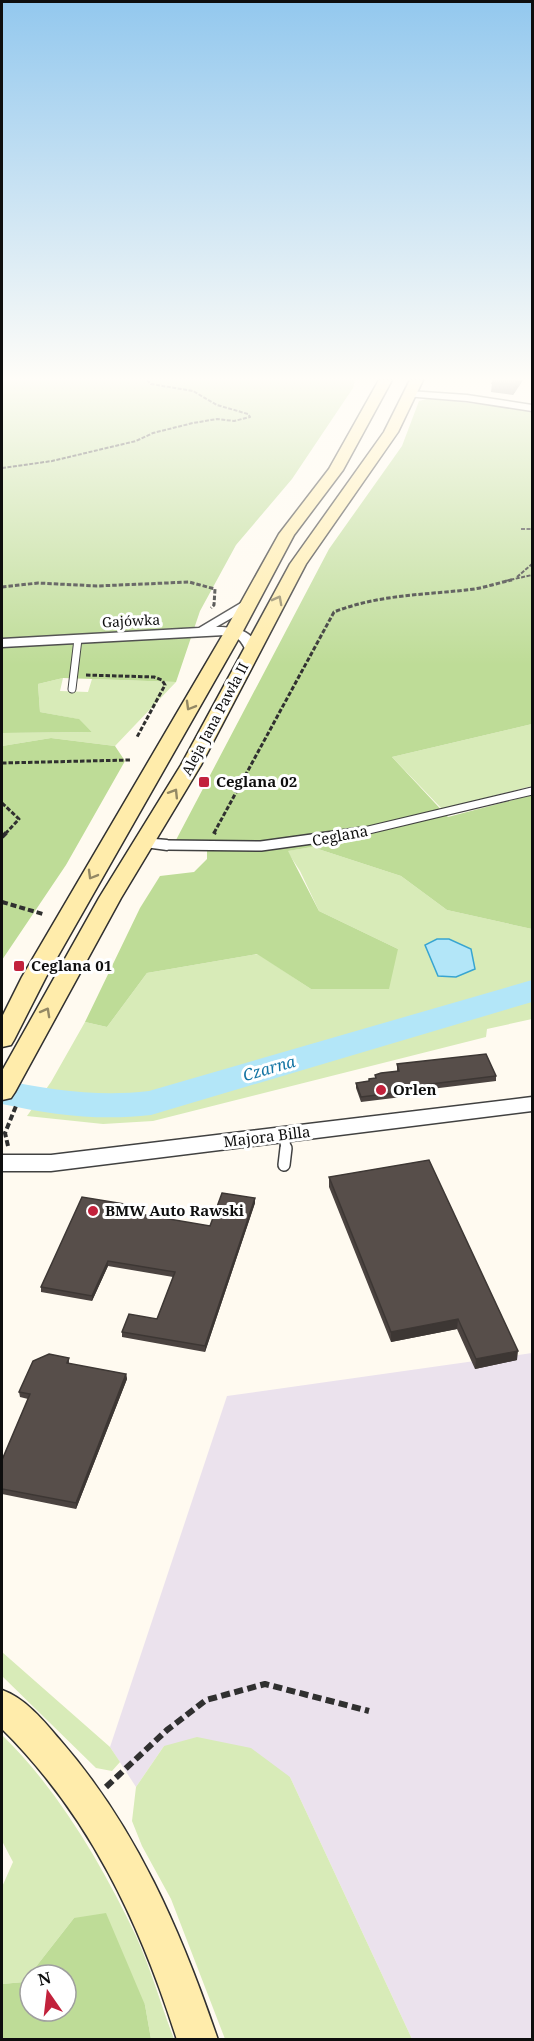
<svg xmlns="http://www.w3.org/2000/svg" width="534" height="2041" font-family="'Noto Serif',serif">
<rect width="100%" height="100%" fill="#fffaf0"/>
<!-- industrial -->
<path fill="#ebe2ed" d="M532,1353v686h-120l-122,-262 -126,-31 -28,41 -26,-40 117,-351z"/>
<!-- green -->
<path fill="#d8ebb8" d="M63,678l-3,13 28,1 4,-13 84,3 -61,64 -64,-8 -49,8v-13l90,-1 -14,-13 -38,-7 -2,-28z
M532,724v62l-90,23 -50,-52z
M312,847l89,29 46,34 85,19v90l-45,10 -1,8 -333,84 -50,3 -76,-8 24,-34 34,-60 22,5 40,-54 111,-19 53,35 87,-40 -79,-38 -19,-40 -13,-20z
M2,1652l108,95 10,15 -8,9 -16,-3 -94,-92z
M2,1735c55,53 101,131 134,201 15,33 25,69 38,103h-23l-6,-34 -71,-87 -50,64 -22,2v-97l11,-25 -11,-21z
M197,1737l54,11 39,29 122,262h-187l-54,-140 -29,-53 -10,-25 4,-34 28,-41z"/>
<!-- forest -->
<path fill="#bedc97" fill-rule="evenodd" d="M2,380h353l-2,8 -61,91 -56,66 -36,66 -24,71 -113,-4 -25,6 2,28 39,7 13,13 -90,1z
M431,398l101,13v313l-140,33 56,60 84,-22v134l-85,-19 -46,-34 -89,-29 -24,4 31,60 79,38 -9,40h-78l-54,-35 -110,19 -40,54 -22,-5 55,-114 20,-32 34,-4 13,-13v-15l-31,-4 153,-291 73,-103 17,-45z
M51,738l64,8 10,15 -59,104 -64,95v-214z
M106,1913l39,92 6,34h-149v-55l22,-2 50,-64zM30,1975h36v36h-36z"/>
<!-- water -->
<path fill="#b3e6f8" stroke="#38a5d1" stroke-width="1.5" d="M437,939h12l22,10 4,20 -19,8 -18,-1 -13,-31z"/>
<g fill="none" stroke-linecap="round" stroke-linejoin="round">
<!-- river -->
<path fill="#b3e6f8" fill-rule="evenodd" d="M532,980v22l-381,113c-51,6 -99,0 -149,-11v-24c50,10 97,17 147,11z"/>
<defs>
<path id="service-far2" d="M72,689l6,-50
M356,833l176,-42"/>
<path id="service-far1" d="M167,845l94,1 102,-14
M284,1135l2,14"/>
<path id="service" d="M284,1165l2,-17"/>
<path id="minor" d="M409,391l58,4 65,10v6l-65,-10 -62,-5 -1,-2z
M251,597l6,4 -1,3 -40,23c18,0 36,2 43,22l-7,4 -5,-1c-6,-11 -8,-16 -22,-17l-223,12v-8l197,-11z
M143,838l24,2 8,5 -8,5 -30,-4 -2,-3z"/>
<path id="tertiary" d="M532,1097v14l-481,60h-49v-16h49z"/>
<path id="secondary" d="M379,380h13l-49,90 -49,65 -51,96 -197,346 -32,63 -3,5 -9,2v-30l20,-40 203,-346 54,-97 50,-65z
M410,380h13l-25,52 -92,132 -105,201 -80,133 -106,194 -4,6 -9,2v-29l97,-173 82,-133 109,-201 94,-132z
M2,1690c23,8 42,31 58,50 76,87 121,191 158,300h-41c-37,-117 -87,-224 -175,-311z"/>
</defs>
<!-- service-far2 casing -->
<use href="#service-far2" stroke="#414141" stroke-width="9"/>
<!-- service-far1 casing -->
<use href="#service-far1" stroke="#414141" stroke-width="12"/>
<!-- service casing -->
<use href="#service" stroke="#414141" stroke-width="14"/>
<!-- minor casing -->
<use href="#minor" stroke="#414141" stroke-width="3"/>
<!-- tertiary casing -->
<use href="#tertiary" stroke="#414141" stroke-width="3"/>
<!-- secondary casing -->
<use href="#secondary" stroke="#303030" stroke-width="3"/>
<!-- path-far3 -->
<path stroke="#303030" stroke-width="2" stroke-dasharray="4 1.5" stroke-linecap="butt" d="M2,468l50,-7 84,-20 17,-8 40,-10 24,-4 17,2 16,-4 -2,-3 -31,-9 -24,-14 -42,-7 -4,-4
M521,529h11
M517,577l15,-13
M505,581l27,-6"/>
<!-- path-far2 -->
<path stroke="#303030" stroke-width="3" stroke-dasharray="4.5 2" stroke-linecap="butt" d="M2,587l36,-4 59,3 92,-4 26,7 -1,16 -3,3
M86,675l68,2 8,3 3,5 -28,52
M2,763l128,-3
M2,803l17,16 -13,14
M214,833l120,-221c43,-17 87,-17 132,-22 15,-1 31,-7 46,-10"/>
<!-- path-far1 -->
<path stroke="#303030" stroke-width="4" stroke-dasharray="6 3" stroke-linecap="butt" d="M214,834l1,-2
M2,837l5,-5
M2,902l41,12
M8,1146l-3,-13 11,-27"/>
<!-- path -->
<path stroke="#303030" stroke-width="6" stroke-dasharray="9 4.5" stroke-linecap="butt" d="M106,1787l61,-57 39,-30 59,-16 104,27"/>
<!-- service-far2 -->
<use href="#service-far2" stroke="#fff" stroke-width="7"/>
<!-- service-far1 -->
<use href="#service-far1" stroke="#fff" stroke-width="9"/>
<!-- service -->
<use href="#service" stroke="#fff" stroke-width="11"/>
<!-- minor -->
<use href="#minor" fill="#fff" fill-rule="evenodd"/>
<!-- tertiary -->
<use href="#tertiary" fill="#fff" fill-rule="evenodd"/>
<!-- secondary -->
<use href="#secondary" fill="#ffecab" fill-rule="evenodd"/>
</g>
<!-- wall -->
<path fill="#4b4340" d="M523,380l-10,15 -22,-3 1,-9z
M397,1064l99,12v5l-81,10 -5,5 -49,6 -5,-14v-5l13,-2v-2l6,-1v-3l22,-4z
M329,1177l188,183 -42,9 -18,-40 -66,13 -62,-155z
M255,1198v5l-50,149 -83,-15v-5l35,-13 16,-42 -65,-11 -16,35 -51,-9v-5l90,-82v5l-1,3 80,13z
M69,1358v6l57,10 1,5 -51,130 -74,-15v-34l26,-61 -8,-2 -1,-5z"/>
<!-- shaded-wall -->
<path fill="#3d3734" d="M518,380h5l-10,15 1,-10z
M415,1086v5l-5,5v-5z
M255,1198v5l-50,149v-6z
M108,1261v5l-16,35v-5z
M458,1319l-1,10 -66,13v-10z
M518,1351l-1,9 -42,9 1,-10z
M126,1374l1,5 -51,130v-6z"/>
<!-- building -->
<path fill="#574e4a" stroke="#3d3734" stroke-width="1.5" d="M494,380h24l-4,5 -22,-2z
M486,1054l10,22 -81,10 -5,5 -49,6 -5,-14 13,-2v-2l7,-1 -1,-3 6,-2 18,-2 -2,-7z
M429,1160l89,191 -42,8 -18,-40 -67,13 -62,-155z
M222,1193l33,5 -50,148 -83,-14 7,-18 28,5 18,-47 -67,-11 -16,35 -51,-9 41,-90 49,8 -3,7 82,14z
M49,1354l20,4 -2,5 59,11 -50,129 -74,-14v-29l28,-66 -11,-2 14,-31z"/>
<!-- one-way arrows -->
<defs><path id="oneway-chevron" d="M-2-3.5L2.5 0L-2 3.5" fill="none" stroke-width="1.6" stroke-linecap="round" stroke-linejoin="round" transform="scale(1.5)"/></defs>
<g stroke="#938864">
<use href="#oneway-chevron" transform="translate(278 600) rotate(-62)"/>
<use href="#oneway-chevron" transform="translate(190 706) rotate(120)"/>
<use href="#oneway-chevron" transform="translate(174 793) rotate(-58)"/>
<use href="#oneway-chevron" transform="translate(92 875) rotate(120)"/>
<use href="#oneway-chevron" transform="translate(46 1012) rotate(-61)"/>
</g>
<!-- sky -->
<linearGradient id="sky" x2="0" y2="1"><stop stop-color="#93c8ee"/><stop offset="0.57" stop-color="#fffdf8"/><stop offset="1" stop-color="#fffdf8" stop-opacity="0"/></linearGradient>
<rect width="534" height="665" fill="url(#sky)"/>
<!-- markers -->
<g fill="#c2223c" stroke="#fff" stroke-width="2">
<rect x="198" y="776" width="12" height="12" rx="3"/>
<rect x="13" y="960" width="12" height="12" rx="3"/>
<circle cx="381" cy="1090" r="6"/>
<circle cx="93" cy="1211" r="6"/>
</g>
<g text-anchor="middle" stroke-width="6" stroke-linejoin="round" paint-order="stroke">
<!-- far-street labels -->
<g font-size="14" fill="#0e0e0e" stroke="#fff">
<text transform="translate(131 621) rotate(-3)" y="5">Gajówka</text>
<text transform="translate(215 719) rotate(-62)" y="5">Aleja Jana Pawła II</text>
</g>
<!-- poi labels -->
<g font-size="15" font-weight="bold" fill="#0e0e0e" stroke="#fff" text-anchor="start">
<text x="216" y="787">Ceglana 02</text>
<text x="31" y="971">Ceglana 01</text>
<text x="393" y="1095">Orlen</text>
<text x="105" y="1216">BMW Auto Rawski</text>
</g>
<!-- street labels -->
<g font-size="15" fill="#0e0e0e" stroke="#fff">
<text transform="translate(340 836) rotate(-11)" y="5">Ceglana</text>
<text transform="translate(267 1137) rotate(-7)" y="5">Majora Billa</text>
</g>
<!-- water labels -->
<g font-size="16" font-style="italic" fill="#1475a4" stroke="#fff">
<text transform="translate(269 1068) rotate(-16)" y="6">Czarna</text>
</g>
</g>
<!-- border -->
<rect width="534" height="2041" fill="none" stroke="#0e0e0e" stroke-width="6"/>
<!-- north arrow -->
<g transform="translate(48 1993) rotate(346)"><circle r="28" fill="#ffffff" stroke="#9f9f9f" stroke-width="1.5"/>
<path d="M0-4.5L10 22L0 15L-10 22Z" fill="#c2223c"/>
<text y="-9" font-size="16" font-weight="bold" text-anchor="middle" fill="#0e0e0e">N</text>
</g>
</svg>
